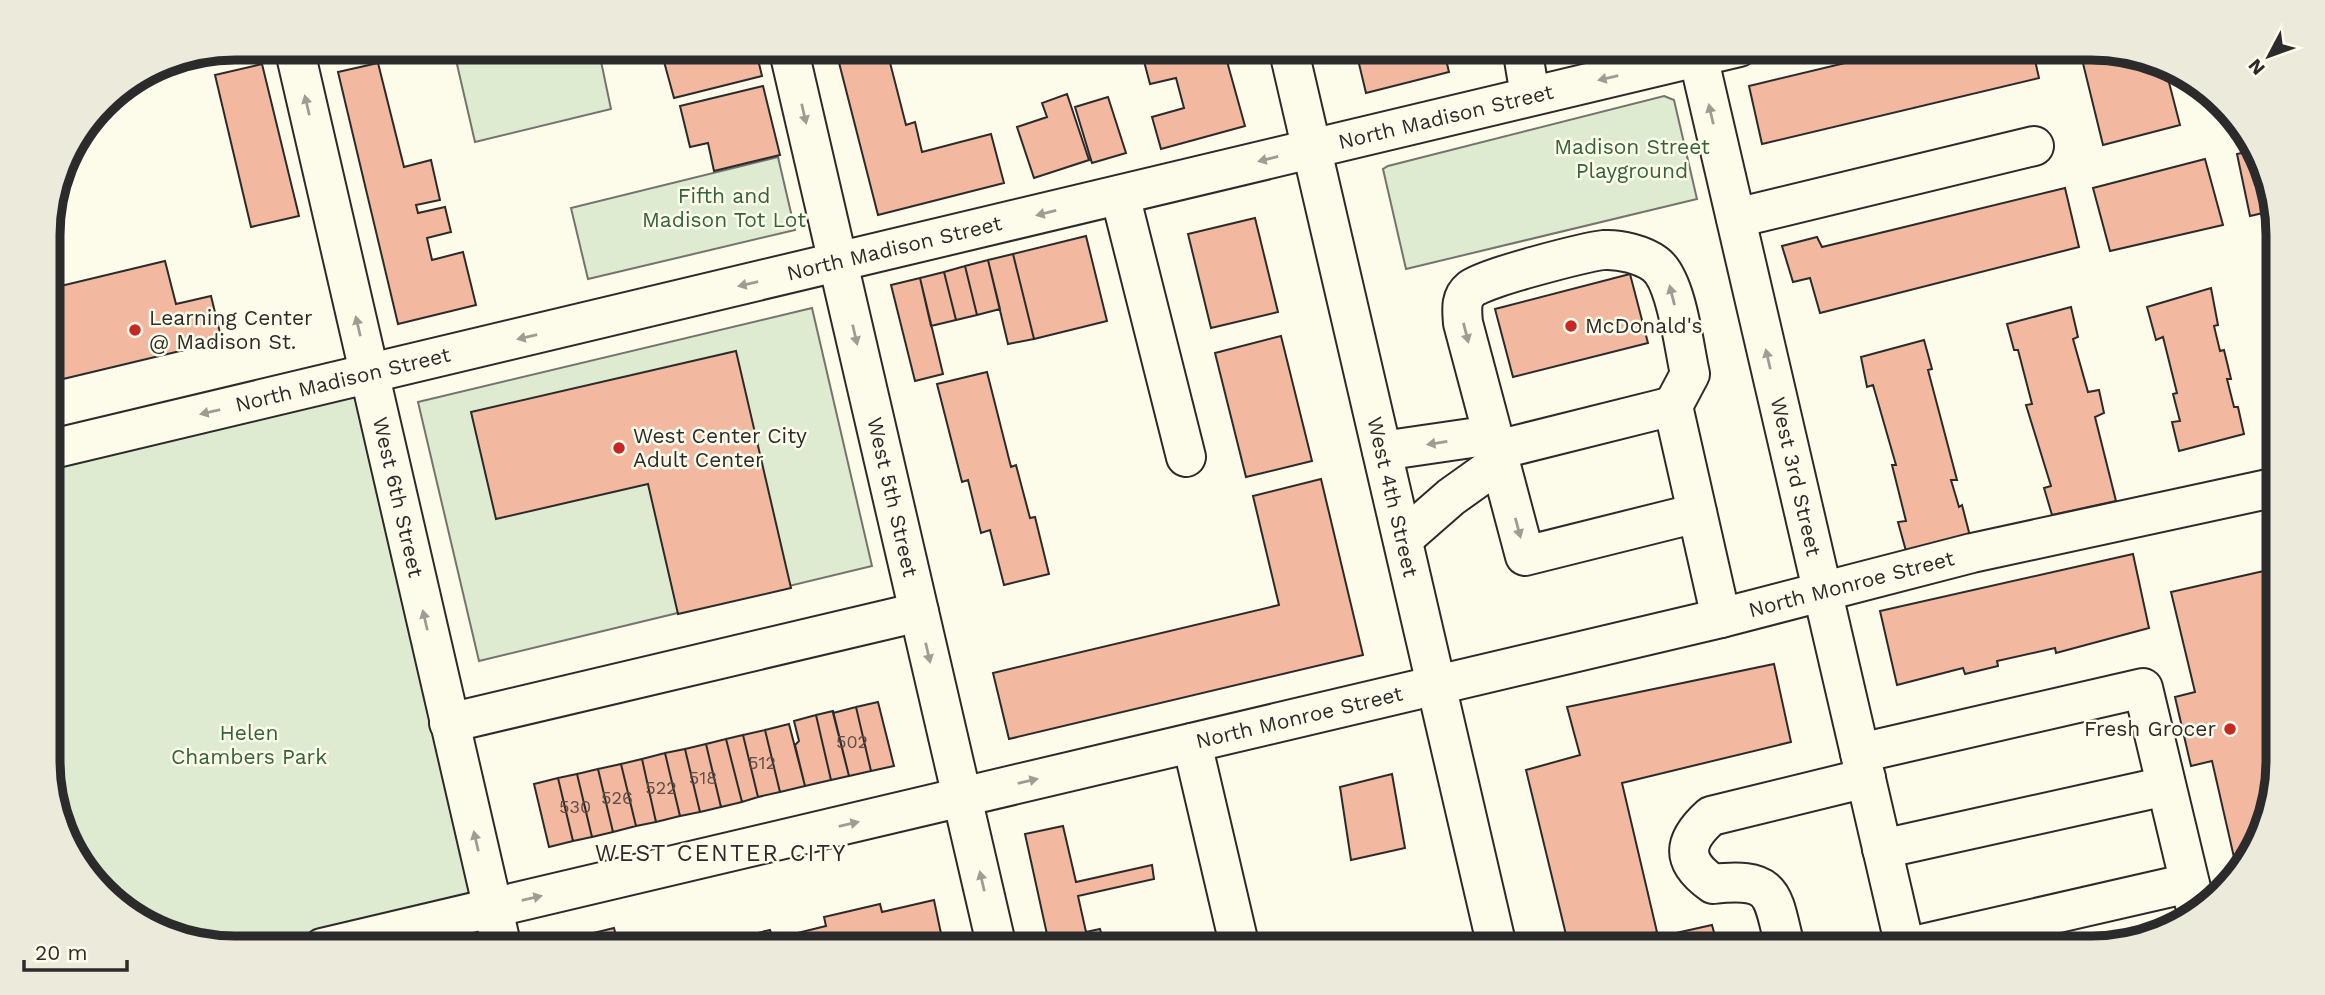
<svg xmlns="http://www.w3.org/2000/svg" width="2325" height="995" font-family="'Work Sans',sans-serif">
<rect width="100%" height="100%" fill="#fdfbea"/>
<!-- green -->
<path fill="#deebd1" stroke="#74746e" stroke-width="2" d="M453,47h145l13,62 -136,33z
M1664,96l10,4 23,99 -291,70 -23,-100 5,-3z
M778,157l17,73 -207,49 -17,-71z
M812,308l60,258 -393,95 -61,-259z
M368,374l124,534 -169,40h-88l-72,-14 -77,-59 -37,-90 -1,-335z"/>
<!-- building -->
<path fill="#f2b8a0" stroke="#2b2b2b" stroke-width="2" d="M705,47h50l7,29 -88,22 -11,-40z
M835,47h51l20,78 9,-3 7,30 69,-18 13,49 -126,32z
M1150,47h73l22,79 -84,23 -9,-32 32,-9 -8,-30 -26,6 -9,-34z
M1355,47h88l6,25 -83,21z
M1912,47h120l7,31 -277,66 -13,-58z
M2079,47l85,16 16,62 -77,20z
M378,63l26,104 27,-7 9,40 -24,5 2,8 27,-6 6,25 -24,6 5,22 31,-8 13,53 -78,19 -60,-252z
M262,64l37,152 -48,11 -36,-152z
M763,86l17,69 -66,16 -6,-28 -18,4 -10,-41z
M1067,94l22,66 -55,18 -17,-51 30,-10 -5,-14z
M1108,97l18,56 -34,10 -17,-56z
M2251,151l25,59 -26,6 -13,-62z
M2205,159l18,66 -113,26 -17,-63z
M2065,188l14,59 -259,66 -10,-35 -17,4 -11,-36 35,-9 5,10z
M1255,218l23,94 -67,16 -23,-94z
M1086,236l21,85 -73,18 -21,-85z
M1013,254l21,85 -26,5 -20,-84z
M988,260l12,49 -23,6 -12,-49z
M165,261l11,43 35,-8 11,45 -159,38 -15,-61v-29z
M965,266l12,49 -21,5 -12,-48z
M944,272l12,48 -25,6 -11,-48z
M1630,274l18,69 -135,34 -18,-68z
M920,278l23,96 -28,7 -24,-96z
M2211,288l7,37 -4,1 6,25 4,-1 7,29h-4l7,28h4l6,27 -65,17 -7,-29 8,-1 -7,-27 4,-1 -14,-56 -7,3 -9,-33z
M2071,307l7,30 -5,2 15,53 11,-2 5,23 -9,4 21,84 -64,14 -8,-27 7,-2 -25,-81 6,-1 -14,-54h-4l-7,-26z
M1281,336l31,125 -66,16 -31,-124z
M1924,340l8,29 -4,1 29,110h-6l8,27 3,-2 8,31 -64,15 -8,-29 8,-1 -14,-56h4l-23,-80 -6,2 -6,-30z
M736,351l55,237 -113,26 -30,-130 -152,35 -25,-107z
M987,372l24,95 5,-2 14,53 5,-1 14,57 -45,11 -14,-55 -9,3 -13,-53 -6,2 -25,-98z
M48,376l8,34 -8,1z
M1321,479l42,176 -354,84 -16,-66 286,-68 -26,-109z
M2133,554l16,74 -93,25 -1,-5 -58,13 1,5 -33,8 -2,-6 -66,17 -17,-74z
M2277,568l1,193 -14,71 -28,34 -24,-105 -21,5 -16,-69 20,-5 -24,-100z
M1774,664l17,78 -169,41 35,149 -51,15h-37l-43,-177 54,-15 -13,-48z
M878,702l16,64 -23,5 -15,-64z
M856,707l15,64 -22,5 -16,-63z
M833,711l16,65 -18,4 -15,-65z
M816,715l15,65 -26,6 -10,-41 4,-4 -5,-20z
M789,724l16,62 -25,6 -15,-62z
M765,730l15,62 -22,5 -15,-62z
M743,735l15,62 -16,5 -16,-63z
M726,739l16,63 -21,5 -15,-63z
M706,744l15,63 -21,5 -15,-63z
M685,749l15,63 -20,4 -15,-63z
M665,753l15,63 -24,6 -14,-63z
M642,759l14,63 -20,4 -15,-62z
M621,764l15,62 -23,6 -15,-63z
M598,769l15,63 -21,5 -15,-63z
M577,774l15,63 -19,4 -15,-63z
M1392,774l13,74 -54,12 -11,-73z
M558,778l15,63 -24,6 -15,-63z
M1063,826l13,56 76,-17 2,14 -76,17 8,36 14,-3 5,19h-55l-25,-114z
M934,900l10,48h-232l-1,-4 59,-14 3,9 53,-13 -2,-9 56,-13 2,8z
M1712,925l6,22h-105z
M614,928l5,20h-70l-1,-4z"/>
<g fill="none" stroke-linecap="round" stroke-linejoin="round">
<defs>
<g id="minor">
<path id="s1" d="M294,47l208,901"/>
<path id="s2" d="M788,47l209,901"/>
<path d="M1522,47l8,49"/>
<path id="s3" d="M1696,47l209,900"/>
<path d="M1120,195l66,262"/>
<path d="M1736,218l298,-72"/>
<path d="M1673,406l17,-32c-6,-26 -13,-94 -35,-110 -12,-9 -35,-15 -51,-14 -18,2 -121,28 -133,39 -11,9 -9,21 -8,34l62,233 172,-43"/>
<path id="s4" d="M48,450l1691,-403"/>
<path d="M1497,450l176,-44 48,212"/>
<path d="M1382,451l110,-16"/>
<path d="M1403,539l48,-42 49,-35"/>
<path d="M449,723l470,-111"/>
<path d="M1192,743l48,205"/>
<path d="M1860,753l283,-65 54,225"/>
<path d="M1882,849l284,-63"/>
<path d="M1785,947c-13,-52 -9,-70 -72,-63 -33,-23 -30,-43 -2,-68l155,-38"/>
<path d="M1909,947l280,-64"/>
<path id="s5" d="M322,948l1399,-330 251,-65 305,-66"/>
</g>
<g id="major">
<path id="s6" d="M1288,47l209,900"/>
</g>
</defs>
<!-- minor casing -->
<use href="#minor" stroke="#2b2b2b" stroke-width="42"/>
<!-- major casing -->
<use href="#major" stroke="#2b2b2b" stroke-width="42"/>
<!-- minor -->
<use href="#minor" stroke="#fdfbea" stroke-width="38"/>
<!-- major -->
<use href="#major" stroke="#fdfbea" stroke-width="38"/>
</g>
<!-- one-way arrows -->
<defs><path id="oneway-solid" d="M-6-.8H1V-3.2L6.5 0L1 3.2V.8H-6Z" transform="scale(1.75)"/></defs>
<g fill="#9e9d94">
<use href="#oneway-solid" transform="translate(1608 78) rotate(167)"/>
<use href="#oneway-solid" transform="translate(307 105) rotate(-103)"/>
<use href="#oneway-solid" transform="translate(804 114) rotate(77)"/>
<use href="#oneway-solid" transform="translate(1711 114) rotate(-103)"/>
<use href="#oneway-solid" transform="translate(1268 159) rotate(166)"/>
<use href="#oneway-solid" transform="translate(1046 213) rotate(166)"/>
<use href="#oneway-solid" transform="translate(748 284) rotate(167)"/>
<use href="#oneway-solid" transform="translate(1672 295) rotate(-104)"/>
<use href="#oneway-solid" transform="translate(358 326) rotate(-103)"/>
<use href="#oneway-solid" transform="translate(1466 333) rotate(76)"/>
<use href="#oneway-solid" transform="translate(855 335) rotate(77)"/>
<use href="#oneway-solid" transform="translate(527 337) rotate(167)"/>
<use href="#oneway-solid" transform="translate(1768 359) rotate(-103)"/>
<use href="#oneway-solid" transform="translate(210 412) rotate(167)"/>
<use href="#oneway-solid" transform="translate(1437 443) rotate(171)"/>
<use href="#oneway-solid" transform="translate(1518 528) rotate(75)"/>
<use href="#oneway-solid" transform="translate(425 620) rotate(-103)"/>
<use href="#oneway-solid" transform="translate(928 653) rotate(77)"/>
<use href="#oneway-solid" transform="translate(1028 781) rotate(-13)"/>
<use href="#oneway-solid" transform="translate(849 824) rotate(-13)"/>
<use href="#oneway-solid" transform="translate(476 841) rotate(-103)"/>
<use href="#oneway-solid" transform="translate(982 881) rotate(-103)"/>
<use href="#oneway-solid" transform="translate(532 898) rotate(-13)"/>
</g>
<!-- markers -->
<g fill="#c62828" stroke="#fdfbea" stroke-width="2.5">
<circle cx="1571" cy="326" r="7"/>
<circle cx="135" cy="330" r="7"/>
<circle cx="619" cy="448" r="7"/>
<circle cx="2230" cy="729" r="7"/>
</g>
<g text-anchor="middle" stroke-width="5" stroke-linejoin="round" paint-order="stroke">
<!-- number labels -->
<g font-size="18" fill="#5d4e48">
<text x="852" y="748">502</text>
<text x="762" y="769">512</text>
<text x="703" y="784">518</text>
<text x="661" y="794">522</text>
<text x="617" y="804">526</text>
<text x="575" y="813">530</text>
</g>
<!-- street labels -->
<g font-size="21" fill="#2b2b2b" stroke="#fdfbea">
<text dy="7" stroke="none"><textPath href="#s4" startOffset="1437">North Madison Street</textPath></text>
<text dy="7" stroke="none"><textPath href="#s4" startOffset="870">North Madison Street</textPath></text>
<text dy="7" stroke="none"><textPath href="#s4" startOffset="303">North Madison Street</textPath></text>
<text dy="7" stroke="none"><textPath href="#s3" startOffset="441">West 3rd Street</textPath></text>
<text dy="7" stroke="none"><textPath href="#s6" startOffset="462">West 4th Street</textPath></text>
<text dy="7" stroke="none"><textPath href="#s1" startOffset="462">West 6th Street</textPath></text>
<text dy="7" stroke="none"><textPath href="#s2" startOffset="462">West 5th Street</textPath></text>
<text dy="7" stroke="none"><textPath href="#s5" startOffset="1572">North Monroe Street</textPath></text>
<text dy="7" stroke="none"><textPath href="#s5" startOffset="1004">North Monroe Street</textPath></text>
</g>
<!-- park labels -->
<g font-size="21" fill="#34623c" stroke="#fdfbea">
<text x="1632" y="154">Madison Street<tspan x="1632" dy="24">Playground</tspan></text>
<text x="724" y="203">Fifth and<tspan x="724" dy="24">Madison Tot Lot</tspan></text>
<text x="249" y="740">Helen<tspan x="249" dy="24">Chambers Park</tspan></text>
</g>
<!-- poi labels -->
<g font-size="21" fill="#2b2b2b" stroke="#fdfbea" text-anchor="start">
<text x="149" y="325">Learning Center<tspan x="149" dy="24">@ Madison St.</tspan></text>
<text x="1585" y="333">McDonald's</text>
<text x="633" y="443">West Center City<tspan x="633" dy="24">Adult Center</tspan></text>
<text x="2216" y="736" text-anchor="end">Fresh Grocer</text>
</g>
<!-- neighbourhood labels -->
<g font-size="23" letter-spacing="2" fill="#2b2b2b" stroke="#fdfbea">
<text x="721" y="861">WEST CENTER CITY</text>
</g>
</g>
<!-- crop -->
<path d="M0 0H2325V995H0ZM235 60H2091A175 175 0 0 1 2266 235V761A175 175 0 0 1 2091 936H235A175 175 0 0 1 60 761V235A175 175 0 0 1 235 60Z" fill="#eceadb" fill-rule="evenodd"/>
<path fill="none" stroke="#2b2b2b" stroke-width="9" d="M235 60H2091A175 175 0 0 1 2266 235V761A175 175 0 0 1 2091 936H235A175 175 0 0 1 60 761V235A175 175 0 0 1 235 60Z"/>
<!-- north arrow -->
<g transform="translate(2269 56) rotate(229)" stroke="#fdfbea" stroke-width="5" paint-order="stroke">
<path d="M0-5L12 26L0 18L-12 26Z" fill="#2b2b2b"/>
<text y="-10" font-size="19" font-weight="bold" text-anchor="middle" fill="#2b2b2b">N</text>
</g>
<!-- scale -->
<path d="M24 960v10h103v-10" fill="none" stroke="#2b2b2b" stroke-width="3.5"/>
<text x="35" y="960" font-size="21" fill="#2b2b2b" stroke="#fdfbea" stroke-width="5" paint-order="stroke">20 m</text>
</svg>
